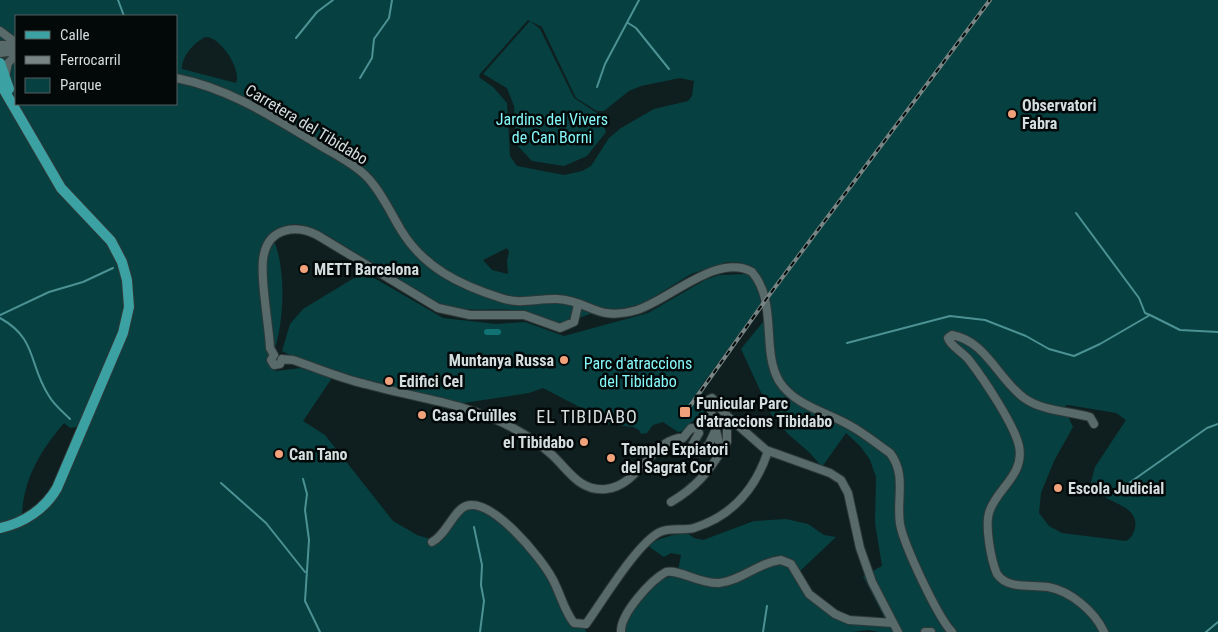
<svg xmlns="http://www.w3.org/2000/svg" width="1218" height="632" font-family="'Roboto Condensed',sans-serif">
<rect width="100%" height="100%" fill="#0f1f1f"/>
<!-- green -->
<path fill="#064041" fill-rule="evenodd" d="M0,0h1218v632h-339l-11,-2 -15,2h-229c4,-23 28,-56 53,-56l4,-21 -10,-2 -7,4 -16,-11c11,-9 25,-11 39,-13l7,5 9,2 51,-19 32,-2 22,5 16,11 12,2 -37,35 11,18 34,27 41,2 -22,-43 19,-10 -7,-43 1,-46 -6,-17 -9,-13 -15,-14 -24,34 -12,-14 -22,-19 -17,-20 -30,-65 30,-37 -12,-37 -6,-7 -15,-6h-11l-36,12 -47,29 -29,8 -15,-1 -39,15c-13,-5 -24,-12 -37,-14 -29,-4 -57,3 -85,-7l-114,-70c-21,-11 -34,-15 -54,0 17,32 14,97 -2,130l7,7 25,-3 31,10 -29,43 22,14 68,86 24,14 13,4 7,-2 26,-35 27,6 65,69 19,39 3,5 6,2 3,9h-586zM16,16h160v88h-160zM528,20l14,7 34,71 21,13h7l25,-20 12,-5 39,-8 14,3 -2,15 -4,5 -34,8 -33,19 -12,10 -18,28 -9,5 -18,4 -47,-9 -7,-10 -3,-53 -14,-16 -13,-9 -1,-3zM206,37c15,0 36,33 30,46l-54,-14c-1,-12 13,-28 24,-32zM507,248l2,4 -2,9 1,13 -16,-4 -9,-10zM1068,405l48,8 10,7 -31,47 -4,15c7,22 49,20 44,46 -2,7 -4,10 -9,13l-64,-8 -13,-7 -10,-13 2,-20 13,-32 19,-34 -8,-18v-3zM64,423l6,5 10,-2 -30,66 -9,10 -19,14c1,-37 19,-66 42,-93z
M530,21l10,8 34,69 26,17 6,17 -19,24 -23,10 -32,-5 -16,-17 -2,-38 -7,-18 -24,-14z
M364,272l79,46 53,6 29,-2 39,14 84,-23 57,-33 14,-5 29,-1 6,7 8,21 -63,87 4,4 -6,8 3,3 -2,3 9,7 -7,9 -5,-4 -12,12 -5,1 -15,-10 -10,3 -6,8 -6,1 -2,-4 -6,-3 -27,-3 -13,-10 -50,-26 -14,5 -72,11 -78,-17 -83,-29 -14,-7 8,-27 13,-15z"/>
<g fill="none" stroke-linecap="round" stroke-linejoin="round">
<!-- stream -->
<path stroke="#4c9294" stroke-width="2" d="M118,0l6,16
M628,23l8,5 33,41
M296,38l21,-26 16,-12
M360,78l12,-20 2,-19 15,-21 3,-18
M597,87l8,-23 34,-64
M1076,213l63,85 6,15 5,2
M0,315l49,-23 34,-10 30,-14
M0,318c38,21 28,46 49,78 5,9 14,16 21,23
M847,343l103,-27 35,4 41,16 23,13 25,7 26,-12 50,-29 30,15 38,2
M303,479l4,15 -2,16 4,30 -4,61 15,31
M221,483l45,40 39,49
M1115,493l92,-65 11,-4
M474,527l8,38 -1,20 3,16 -4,31
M763,632l4,-26
M1206,632l12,-10"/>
<!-- canal -->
<path stroke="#117274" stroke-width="6" d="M487,332h11"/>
<defs>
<path id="minor" d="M0,31l16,12
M0,45l16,-2
M0,53l16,-2
M5,77l3,-14 8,-8
M176,78c52,10 95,38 140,65 16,10 36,19 50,33 15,15 24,36 35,54 23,38 59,55 100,68 20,7 37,0 56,1 35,2 38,23 80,11 32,-10 81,-58 115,-38 26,30 9,78 27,109 15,24 47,31 70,44 15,8 28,19 41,28 17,22 6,46 10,71 4,21 37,92 52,108
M274,355l-4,-7c-1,-23 -11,-75 -6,-94 6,-27 33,-29 53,-19l121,73 32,7h54l36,13 14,-6 4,-17
M274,355l-3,5 3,5 6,-1 2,-5
M282,359l11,1c24,8 47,18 72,24 50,14 102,19 148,44 13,7 27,16 38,26 17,15 28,38 55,35 32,-3 43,-45 73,-51
M1094,424l-4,-7c-22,-6 -48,-6 -66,-19 -26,-19 -38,-57 -72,-63l-4,3c2,8 15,14 21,22 14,18 45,64 50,86 6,28 -21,42 -29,64 -6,14 1,50 7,64 11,16 34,10 51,13 23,4 47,25 56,45
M683,438l8,-10 6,1 2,4 -8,14 3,5 6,1 9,-9 7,-15
M723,448l4,-6v-26
M671,502c24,-14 38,-30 52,-54l-3,-2 -12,-46 4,-2 13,16 41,36 64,23 11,7 7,13 12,55 12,34 26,50
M432,542c14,-7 22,-32 34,-36 26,-9 75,52 86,72 8,14 12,33 22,45l12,1
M586,624c16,-22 51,-81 74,-92 11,-5 24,-1 34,-4 38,-12 62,-40 74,-77
M621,632c-1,-18 30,-52 45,-60 14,-3 33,12 53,11 22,-2 40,-21 62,-23l10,4 18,30 26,20 14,6 44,3
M925,632h6"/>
<path id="major" d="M0,63l9,26
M0,83l61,105 50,53 11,21 5,18 2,27 -6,26 -66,155c-12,21 -33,35 -57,40"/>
</defs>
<!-- minor casing -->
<use href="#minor" stroke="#2f3838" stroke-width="10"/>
<!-- major casing -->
<use href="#major" stroke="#2f3838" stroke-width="12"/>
<!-- minor -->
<use href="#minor" stroke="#586a6a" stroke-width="8"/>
<!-- major -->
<use href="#major" stroke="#3ca1a2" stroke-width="10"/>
<defs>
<path id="rail" d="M688,409l79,-111 223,-298"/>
</defs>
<!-- rail casing -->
<use href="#rail" stroke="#798585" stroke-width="4"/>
<!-- rail -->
<use href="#rail" stroke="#030808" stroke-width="2" stroke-dasharray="5.5" stroke-linecap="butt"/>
</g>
<!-- markers -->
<g fill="#f1a27b" stroke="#030808" stroke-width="2">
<circle cx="1012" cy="114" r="5"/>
<circle cx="304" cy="269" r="5"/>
<circle cx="564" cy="360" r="5"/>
<circle cx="389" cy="381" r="5"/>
<rect x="679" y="406" width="12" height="12" rx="2.5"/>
<circle cx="422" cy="415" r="5"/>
<circle cx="584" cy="442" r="5"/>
<circle cx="279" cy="454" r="5"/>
<circle cx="611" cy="458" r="5"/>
<circle cx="1058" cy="488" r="5"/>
</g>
<g text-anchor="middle" stroke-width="5" stroke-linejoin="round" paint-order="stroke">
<!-- poi labels -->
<g font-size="16" font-weight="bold" fill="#d4dede" stroke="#030808" text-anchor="start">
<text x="1022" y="111">Observatori<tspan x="1022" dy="18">Fabra</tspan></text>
<text x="314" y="275">METT Barcelona</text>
<text x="554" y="366" text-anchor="end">Muntanya Russa</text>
<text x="399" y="387">Edifici Cel</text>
<text x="696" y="409">Funicular Parc<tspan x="696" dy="18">d'atraccions Tibidabo</tspan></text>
<text x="432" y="421">Casa Cruïlles</text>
<text x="574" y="448" text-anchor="end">el Tibidabo</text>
<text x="621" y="455">Temple Expiatori<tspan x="621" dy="18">del Sagrat Cor</tspan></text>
<text x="289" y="460">Can Tano</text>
<text x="1068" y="494">Escola Judicial</text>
</g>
<!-- park labels -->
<g font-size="16" fill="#85f8fa" stroke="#030808">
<text x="552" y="125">Jardins del Vivers<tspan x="552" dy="18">de Can Borni</tspan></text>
<text x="638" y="369">Parc d'atraccions<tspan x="638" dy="18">del Tibidabo</tspan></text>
</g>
<!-- street labels -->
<g font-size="16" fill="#d4dede" stroke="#030808">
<text transform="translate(307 124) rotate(31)" y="6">Carretera del Tibidabo</text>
</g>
<!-- neighbourhood labels -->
<g font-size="18" letter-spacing="1" fill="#d4dede" stroke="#030808">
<text x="587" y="423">EL TIBIDABO</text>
</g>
</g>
<!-- legend -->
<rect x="15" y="15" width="162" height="90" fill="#030808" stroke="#575e5e"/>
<rect x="25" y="31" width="25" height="8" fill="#3ca1a2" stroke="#575e5e"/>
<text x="60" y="40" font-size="15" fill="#d4dede">Calle</text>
<rect x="25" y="56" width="25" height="8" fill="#798585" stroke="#575e5e"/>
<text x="60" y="65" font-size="15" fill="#d4dede">Ferrocarril</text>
<rect x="25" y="78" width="25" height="15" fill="#064041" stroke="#575e5e"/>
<text x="60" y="90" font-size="15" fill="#d4dede">Parque</text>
</svg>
